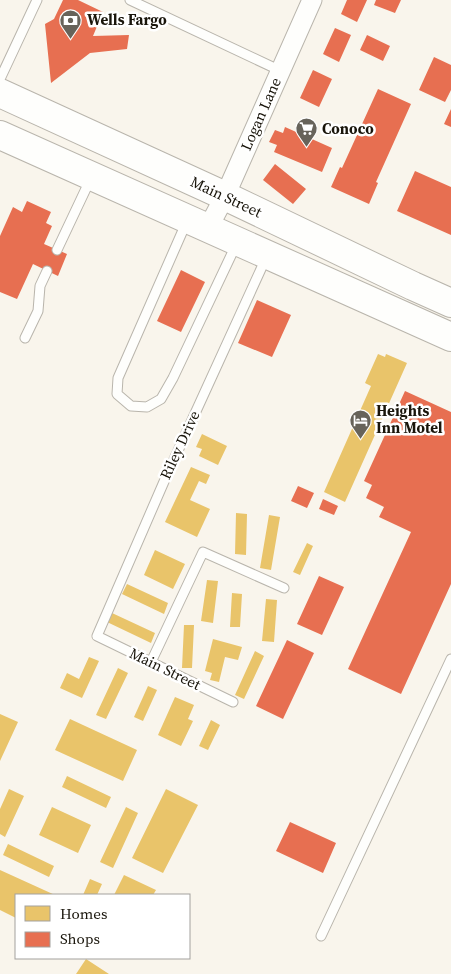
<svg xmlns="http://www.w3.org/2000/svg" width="451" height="974" font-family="'Source Serif 4',serif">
<rect width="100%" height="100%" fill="#f9f5ec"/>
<!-- homes -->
<path fill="#e9c46a" d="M378,354l7,3 1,-3 21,9 -62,139 -21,-10 47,-106 -6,-3z
M202,434l25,12 -9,19 -19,-9 3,-7 -6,-2z
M191,467l19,8 -4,9 -7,-3 -9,19 20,9 -13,28 -32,-15z
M236,513l11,1 -1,41 -11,-1z
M269,515l11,2 -9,53 -11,-2z
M307,543l6,3 -13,29 -7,-3z
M155,550l30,14 -12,25 -29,-14z
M207,580l11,1 -5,42 -12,-2z
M127,584l41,19 -4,11 -42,-20z
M232,593l10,1 -2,33h-10z
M266,599l11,1 -3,42 -12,-1z
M112,613l43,20 -4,10 -44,-21z
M184,625h10l-2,43h-10z
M213,639l29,8 -4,13 -13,-3 -6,25 -9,-2 2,-7 -7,-2z
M255,651l9,5 -20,43 -9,-4z
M89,657l10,4 -17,37 -22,-10 7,-15 12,6z
M118,668l10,5 -22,46 -10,-4z
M148,686l9,4 -14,31 -9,-4z
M175,697l19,8 -6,14 5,2 -12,25 -23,-11z
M0,714l18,8 -18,39z
M70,719l67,31 -14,31 -68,-31z
M211,720l9,5 -12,25 -9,-4z
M67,776l44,21 -5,11 -44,-21z
M9,789l15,7 -19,41 -5,-3v-25z
M166,789l32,16 -35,68 -31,-15z
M52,807l39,18 -13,28 -39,-18z
M126,807l12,6 -25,55 -13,-6z
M8,844l46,22 -5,11 -46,-22z
M0,870l55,25h-39v23l-16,-8z
M124,875l32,15 -3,5h-39z
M90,879l12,5 -5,11h-14z
M86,959l23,15h-33z"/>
<!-- shops -->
<path fill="#e76f51" d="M63,0h15l25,12 -10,24 36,-1 -2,14 -37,4 -39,30 -6,-59 9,-5z
M347,0h20l-10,22 -16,-8z
M376,0h25l-6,13 -21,-8z
M335,28l16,7 -12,27 -16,-8z
M367,35l23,11 -7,15 -23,-11z
M434,57l17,8v25l-6,12 -26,-12z
M313,70l19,9 -13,28 -19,-9z
M378,89l33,15 -35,78 2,1 -9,21 -38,-17 9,-20 2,1z
M451,109v18l-7,-3z
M285,127l47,21 -10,24 -48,-20 3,-7 -8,-3 6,-12 8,3z
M275,164l31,25 -13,15 -30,-24z
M415,171l36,16v48l-54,-24z
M27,201l24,11 -5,11 6,3 -8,18 23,10 -9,22 -25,-12 -16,35 -17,-7v-56l13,-29 9,5z
M181,270l24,12 -24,50 -24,-11z
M257,300l34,15 -19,42 -34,-14z
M405,391l46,21v172l-50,110 -53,-25 63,-137 -32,-15 5,-10 -18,-9 6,-13 -8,-4z
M298,486l16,7 -7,15 -16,-7z
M323,499l15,7 -4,9 -15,-6z
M319,576l25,11 -22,48 -25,-11z
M287,640l27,13 -31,66 -27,-13z
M290,822l46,21 -13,30 -47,-22z"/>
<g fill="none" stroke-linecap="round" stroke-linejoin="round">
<defs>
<path id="lane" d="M130,0l151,71
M0,79l37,-79
M187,221l-69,157 -1,16 14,12 16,1 14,-8 12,-21 63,-133
M57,250l34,-72
M25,338l13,-27 2,-25 7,-15
M151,662l52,-110 81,36
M233,702l-136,-66 69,-159 100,-219
M321,936l130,-277"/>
<path id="street" d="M208,228l17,-32 87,-196"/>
<path id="primary" d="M0,93l225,103 188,90 38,17
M0,135l451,202"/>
</defs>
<!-- lane casing -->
<use href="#lane" stroke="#b9b5ac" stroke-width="11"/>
<!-- street casing -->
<use href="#street" stroke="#b9b5ac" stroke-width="21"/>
<!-- primary casing -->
<use href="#primary" stroke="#b9b5ac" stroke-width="30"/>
<!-- lane -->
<use href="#lane" stroke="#fefefc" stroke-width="9"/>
<!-- street -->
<use href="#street" stroke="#fefefc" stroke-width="19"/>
<!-- primary -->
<use href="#primary" stroke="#fefefc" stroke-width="28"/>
</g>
<!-- icons -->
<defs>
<symbol id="bank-pin" viewBox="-11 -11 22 30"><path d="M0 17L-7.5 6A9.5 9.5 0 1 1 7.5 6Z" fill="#67635a" stroke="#fff"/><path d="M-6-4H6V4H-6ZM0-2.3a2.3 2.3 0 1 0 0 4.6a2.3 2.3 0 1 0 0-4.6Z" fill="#fff"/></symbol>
<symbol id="supermarket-pin" viewBox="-11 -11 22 30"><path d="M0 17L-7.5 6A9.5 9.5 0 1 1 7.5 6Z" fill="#67635a" stroke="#fff"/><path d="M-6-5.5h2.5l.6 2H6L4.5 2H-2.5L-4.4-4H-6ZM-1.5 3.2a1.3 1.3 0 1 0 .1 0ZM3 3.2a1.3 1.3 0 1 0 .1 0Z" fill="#fff"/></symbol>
<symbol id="hotel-pin" viewBox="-11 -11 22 30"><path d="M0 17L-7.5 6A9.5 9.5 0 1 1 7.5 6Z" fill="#67635a" stroke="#fff"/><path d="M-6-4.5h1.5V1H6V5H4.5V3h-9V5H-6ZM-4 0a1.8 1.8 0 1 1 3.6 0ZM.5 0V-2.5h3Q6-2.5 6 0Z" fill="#fff"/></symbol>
</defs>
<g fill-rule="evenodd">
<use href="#bank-pin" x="58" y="8" width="25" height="34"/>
<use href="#supermarket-pin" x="294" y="116" width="25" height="34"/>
<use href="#hotel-pin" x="348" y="408" width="25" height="34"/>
</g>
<g text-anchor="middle" stroke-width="5" stroke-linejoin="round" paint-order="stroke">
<!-- poi labels -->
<g font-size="15" font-weight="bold" fill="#19150b" stroke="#fff" text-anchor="start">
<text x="87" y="25">Wells Fargo</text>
<text x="322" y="134">Conoco</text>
<text x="376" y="416">Heights<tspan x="376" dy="17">Inn Motel</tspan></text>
</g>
<!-- street labels -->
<g font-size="15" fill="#19150b" stroke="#fff">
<text transform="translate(261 114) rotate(-66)" y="5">Logan Lane</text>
<text transform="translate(226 197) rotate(25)" y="5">Main Street</text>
<text transform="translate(180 445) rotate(-65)" y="5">Riley Drive</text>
<text transform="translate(165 669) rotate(26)" y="5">Main Street</text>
</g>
</g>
<!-- legend -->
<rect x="15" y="894" width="175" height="65" fill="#ffffff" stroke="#a3a19d"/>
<rect x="25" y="906" width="25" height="15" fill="#e9c46a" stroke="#a3a19d"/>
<text x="60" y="919" font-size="15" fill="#19150b">Homes</text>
<rect x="25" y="932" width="25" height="15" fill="#e76f51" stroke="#a3a19d"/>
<text x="60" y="944" font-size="15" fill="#19150b">Shops</text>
</svg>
